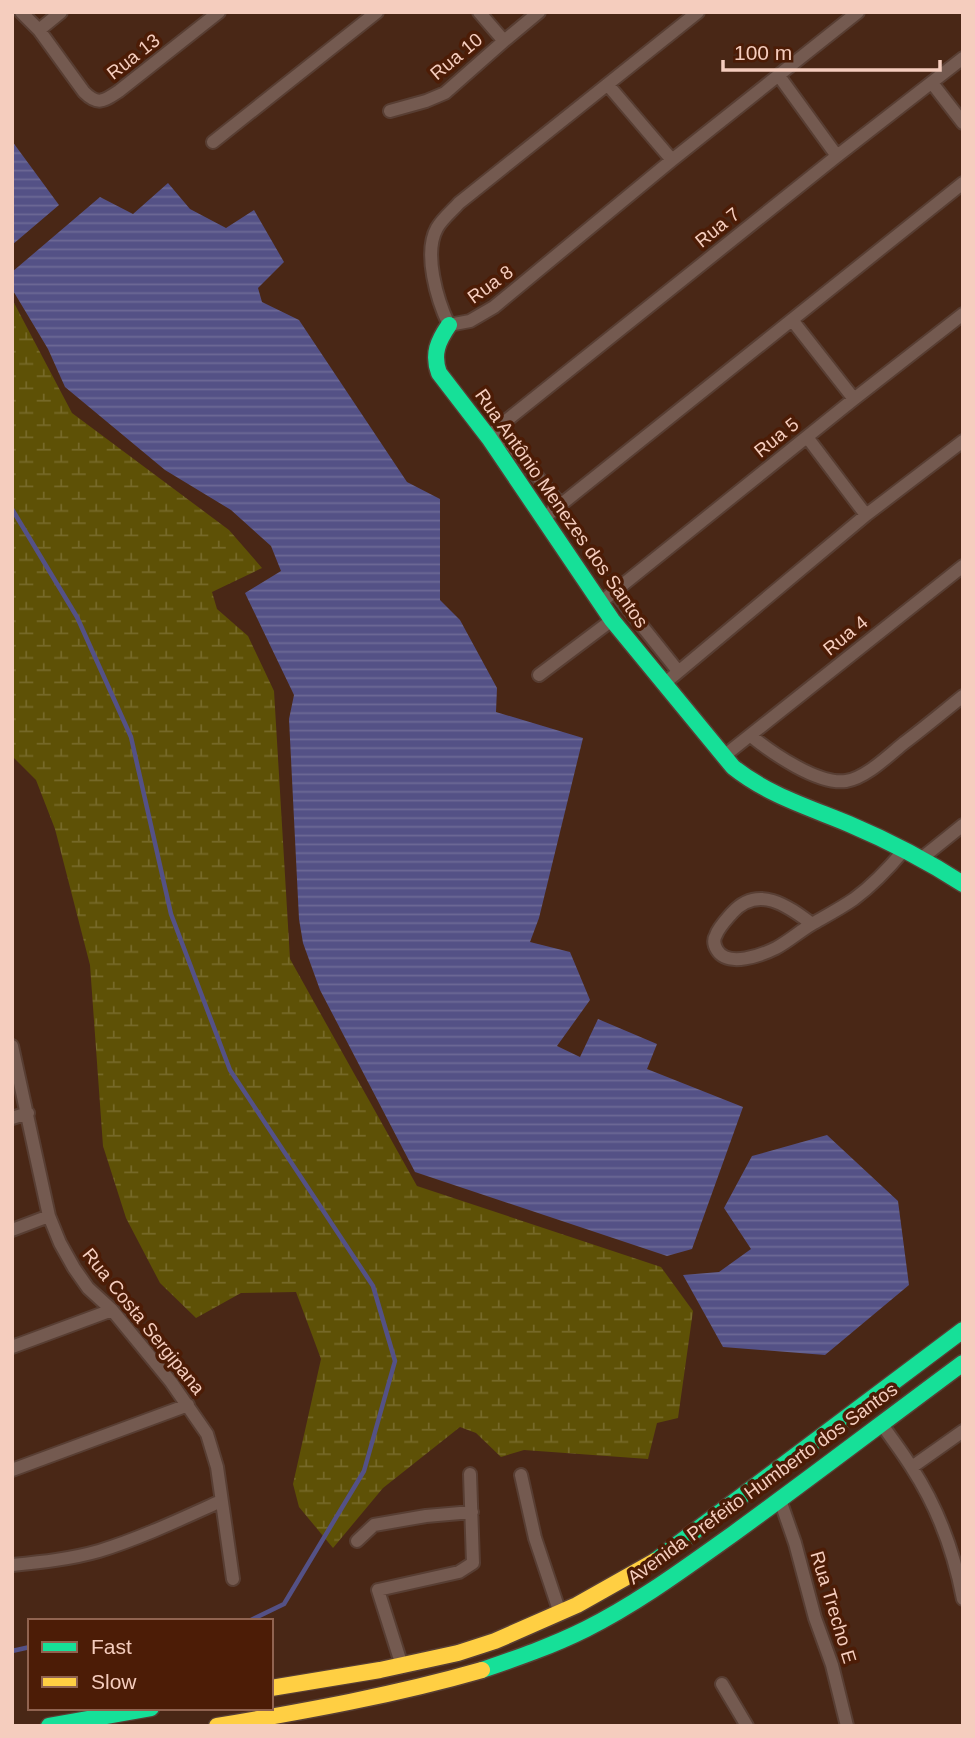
<svg xmlns="http://www.w3.org/2000/svg" width="975" height="1738" font-family="Arial,sans-serif">
<defs>
<pattern id="wetland-marsh" width="20" height="14" patternUnits="userSpaceOnUse" patternTransform="scale(1.75)"><rect width="20" height="14" fill="#5e5106"/><path d="M1 5h8M5 5V1M11 12h8M15 12V8" fill="none" stroke="#766928"/></pattern>
<pattern id="water-rules" width="6" height="5" patternUnits="userSpaceOnUse" patternTransform="scale(1.75)"><rect width="6" height="5" fill="#545186"/><path d="M0 2.5h6" fill="none" stroke="#6d6995"/></pattern>
</defs>
<rect width="100%" height="100%" fill="#492716"/>
<!-- wetland -->
<path fill="url(#wetland-marsh)" d="M12,299l60,114 157,117 33,38 -50,24 5,17 31,27 26,55 16,268 127,227 244,81 32,44 -15,107 -21,5 -9,36 -124,-9 -23,7 -25,-24 -16,-6 -77,61 -50,60 -34,-41 -6,-23 28,-125 -25,-67 -55,1 -45,25 -36,-35 -34,-65 -23,-72 -13,-181 -35,-136 -19,-49 -24,-24z"/>
<!-- water -->
<path fill="url(#water-rules)" d="M12,141l47,64 -47,40z
M168,183l22,26 36,19 28,-18 30,52 -26,26 4,14 37,18 108,162 33,17v101l20,20 37,68 -1,24 87,26 -44,180 -9,24 40,10 20,48 -33,46 23,11 18,-38 59,25 -10,25 96,38 -51,142 -25,7 -252,-84 -95,-182 -17,-47 -4,-24 -10,-200 5,-24 -49,-102 36,-22 -10,-25 -40,-36 -66,-40 -100,-83 -17,-38 -36,-60v-17l88,-75 33,17z
M827,1135l71,66 11,84 -84,70 -102,-8 -40,-72 36,-3 32,-23 -27,-41 28,-52z"/>
<g fill="none" stroke-linecap="round" stroke-linejoin="round">
<!-- stream -->
<path stroke="#545186" stroke-width="4.5" d="M12,509l65,108 54,120 40,177 59,156 143,216 22,75 -31,110 -80,133 -35,17
M12,1651l18,-4"/>
<defs>
<path id="street" d="M21,12l18,18 45,62c14,14 20,9 35,-1l100,-79
M479,12l25,29
M698,12l-239,191c-7,8 -17,16 -22,25 -14,25 0,72 12,97l21,-4 24,-14 178,-147 186,-148
M39,30l22,-18
M779,76l58,80
M932,83l31,40
M608,85l64,75
M390,111l36,-10 19,-8 59,-52 35,-29
M213,142l164,-130
M792,320l62,79
M497,428l64,77
M807,437l59,78
M489,438l8,-10 340,-272 126,-98
M544,518l419,-335
M614,591l64,80
M600,603l254,-204 109,-85
M539,675l73,-55
M665,683l201,-168 97,-74
M751,736c21,17 67,49 95,45 20,-3 43,-26 58,-38 20,-15 39,-31 59,-47
M724,756l239,-190
M922,858l41,-33
M812,924c-24,-18 -54,-40 -80,-11 -6,7 -13,14 -16,22 -3,5 -2,10 1,15 11,18 45,5 59,-2 13,-7 24,-17 36,-24 14,-8 29,-16 42,-25 19,-14 35,-31 50,-49
M12,1046l37,170 11,27 14,25 14,20 24,22 59,72 36,52 10,33 16,112
M12,1118l16,-5
M12,1230l37,-14
M12,1347l100,-37
M881,1423c10,15 22,30 31,45 26,40 42,84 51,131
M912,1467l51,-36
M12,1470l176,-65
M521,1475l14,63 25,75
M780,1500l15,43 20,75 17,47 15,61
M357,1541l17,-16 52,-9 46,-4
M12,1565c30,-3 59,-6 87,-14 42,-13 82,-32 122,-50
M402,1666l-24,-76 81,-18 14,-9 -3,-89
M722,1684l25,42"/>
<path id="fast" d="M449,325c-11,16 -17,29 -10,48l50,65 123,182 121,147c35,28 75,40 116,57 40,17 77,36 114,60
M655,1561l308,-231
M482,1670c35,-12 70,-24 104,-41 52,-26 99,-61 147,-95 77,-56 153,-114 230,-171
M49,1726l102,-18"/>
<path id="slow" d="M271,1688l109,-18 78,-17 37,-12 82,-36 78,-44
M217,1726c89,-15 178,-31 265,-56"/>
</defs>
<!-- street casing -->
<use href="#street" stroke="#583e33" stroke-width="16"/>
<!-- fast casing -->
<use href="#fast" stroke="#583e33" stroke-width="19"/>
<!-- slow casing -->
<use href="#slow" stroke="#583e33" stroke-width="19"/>
<!-- street -->
<use href="#street" stroke="#745a50" stroke-width="12"/>
<!-- fast -->
<use href="#fast" stroke="#16e098" stroke-width="16"/>
<!-- slow -->
<use href="#slow" stroke="#ffcf43" stroke-width="16"/>
</g>
<g text-anchor="middle" stroke-width="7" stroke-linejoin="round" paint-order="stroke">
<!-- street labels -->
<g font-size="19" fill="#f5cdbe" stroke="#4c1c06">
<text transform="translate(133 56) rotate(-38)" y="7">Rua 13</text>
<text transform="translate(456 56) rotate(-40)" y="7">Rua 10</text>
<text transform="translate(717 227) rotate(-39)" y="7">Rua 7</text>
<text transform="translate(490 284) rotate(-36)" y="7">Rua 8</text>
<text transform="translate(776 437) rotate(-39)" y="7">Rua 5</text>
<text transform="translate(562 508) rotate(55)" y="7">Rua Antônio Menezes dos Santos</text>
<text transform="translate(845 635) rotate(-39)" y="7">Rua 4</text>
<text transform="translate(144 1321) rotate(51)" y="7">Rua Costa Sergipana</text>
<text transform="translate(762 1483) rotate(-36)" y="7">Avenida Prefeito Humberto dos Santos</text>
<text transform="translate(834 1607) rotate(73)" y="7">Rua Trecho E</text>
</g>
</g>
<!-- border -->
<rect width="975" height="1738" fill="none" stroke="#f5cdbe" stroke-width="28"/>
<!-- legend -->
<rect x="28" y="1619" width="245" height="91" fill="#4c1c06" stroke="#906350" stroke-width="2"/>
<rect x="42" y="1642" width="35" height="10" fill="#16e098" stroke="#906350" stroke-width="2"/>
<text x="91" y="1654" font-size="21" fill="#f5cdbe">Fast</text>
<rect x="42" y="1677" width="35" height="10" fill="#ffcf43" stroke="#906350" stroke-width="2"/>
<text x="91" y="1689" font-size="21" fill="#f5cdbe">Slow</text>
<!-- scale -->
<path d="M723 60v10h217v-10" fill="none" stroke="#f5cdbe" stroke-width="3.5"/>
<text x="734" y="60" font-size="21" fill="#f5cdbe" stroke="#4c1c06" stroke-width="5" paint-order="stroke">100 m</text>
</svg>
